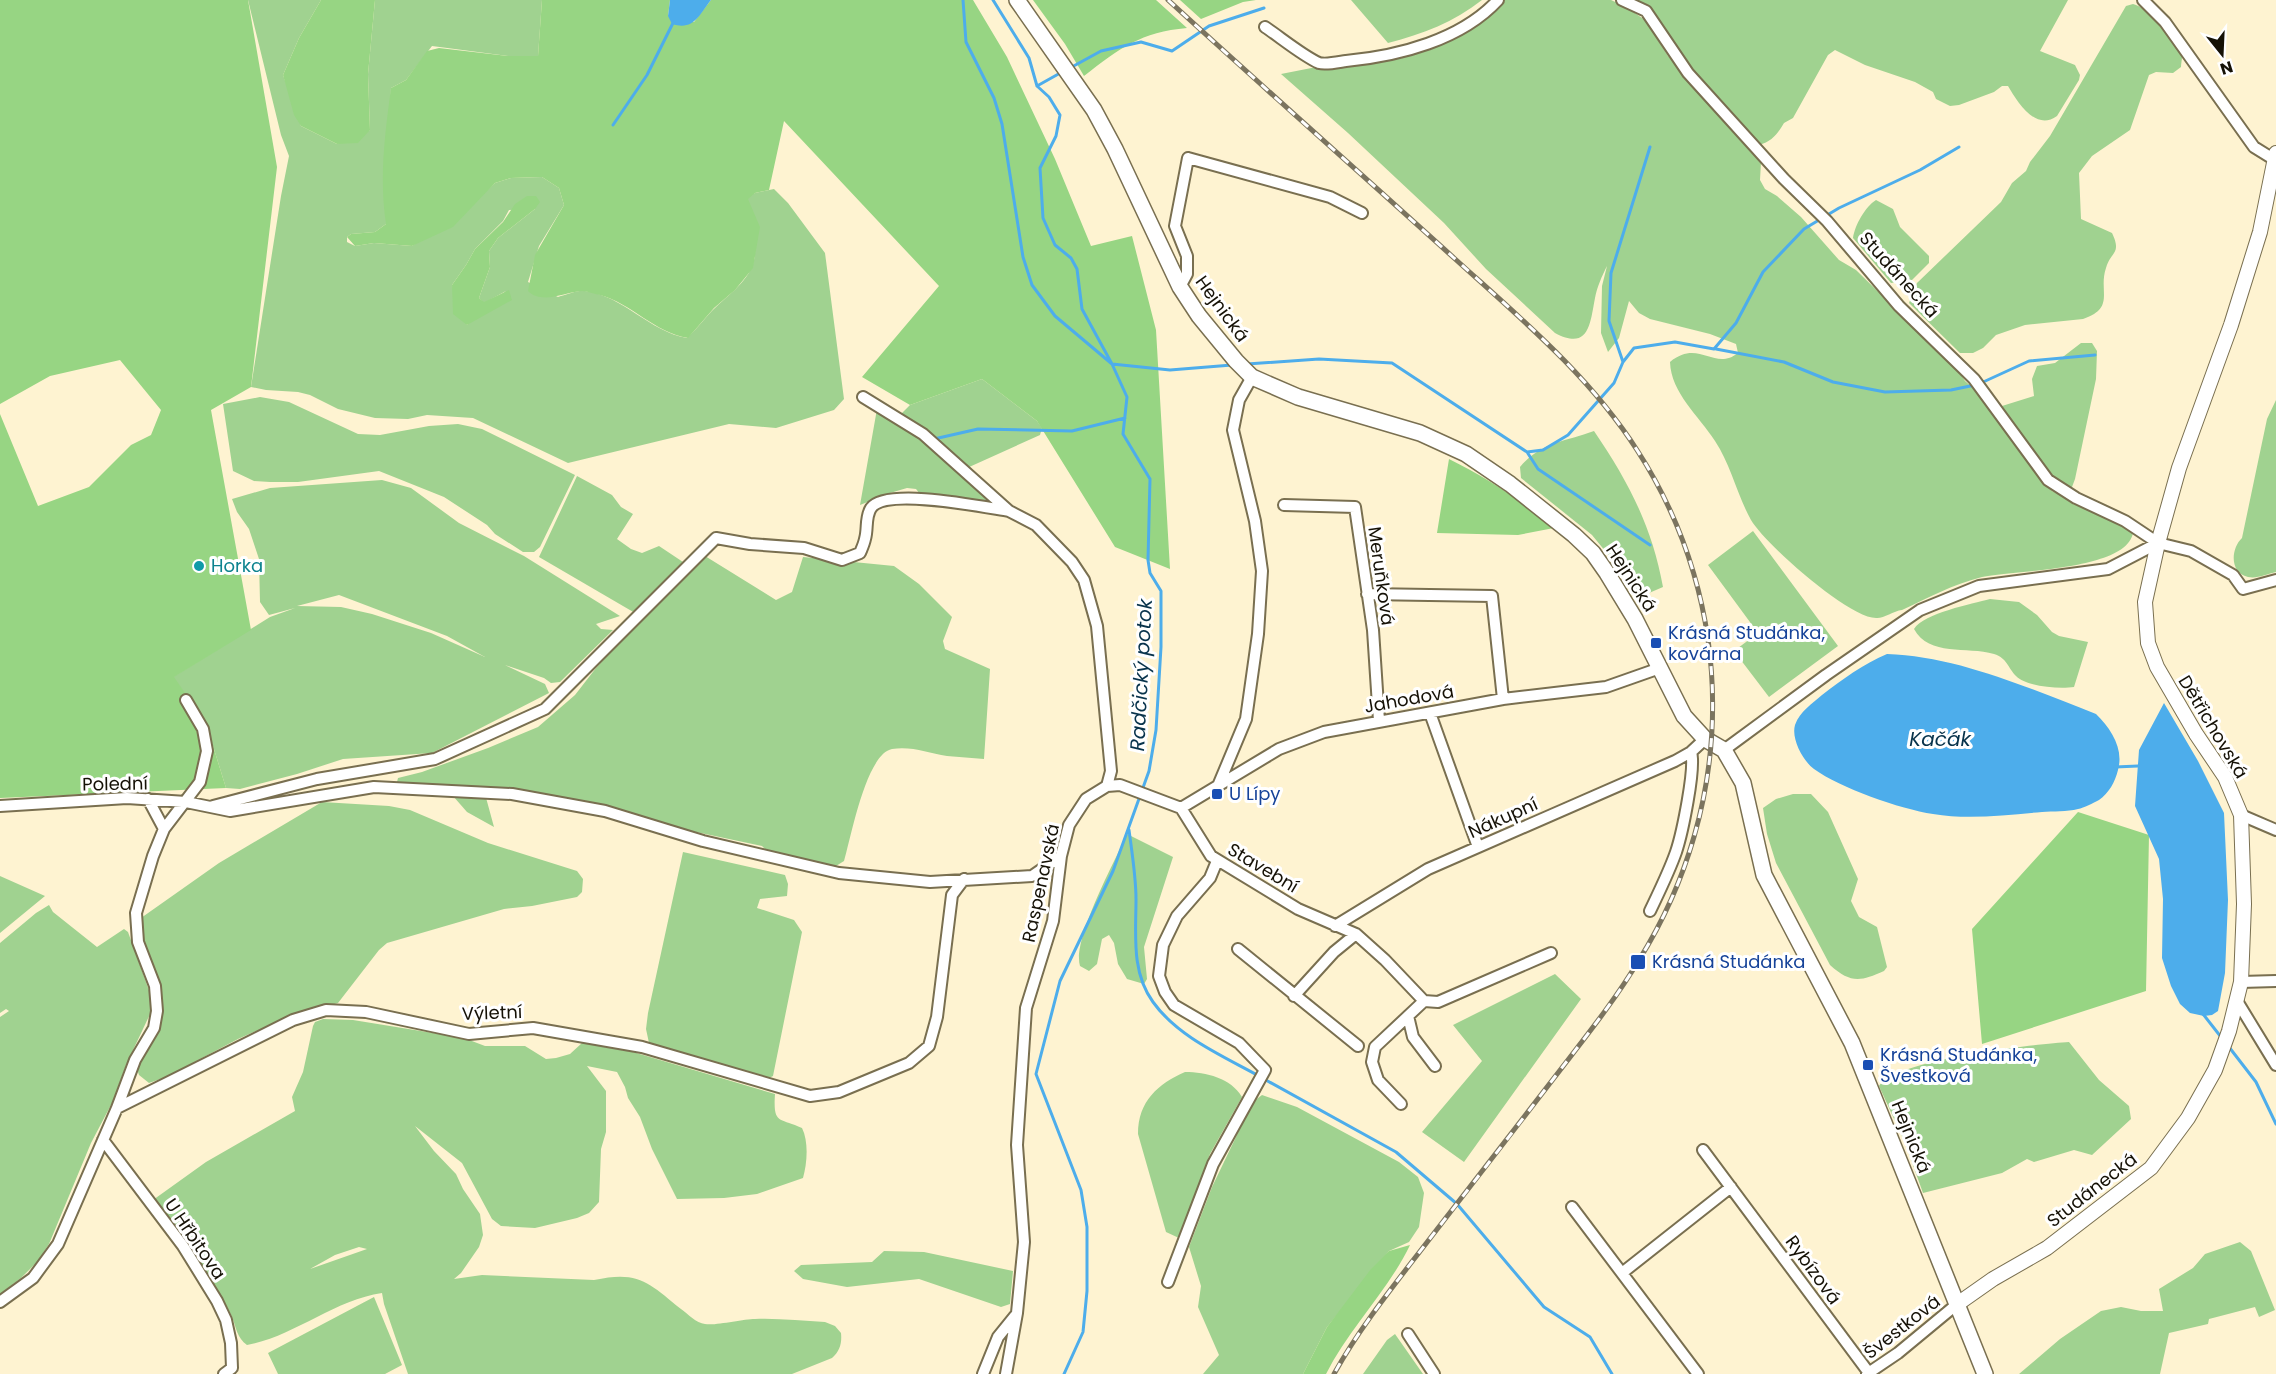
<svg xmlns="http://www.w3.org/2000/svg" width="2276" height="1374" font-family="Poppins,sans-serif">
<rect width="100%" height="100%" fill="#fef3d1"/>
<!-- green -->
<path fill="#a0d290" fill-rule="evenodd" d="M248,0h73l-22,38 -16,37 18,51 36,18 33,-14 -2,-56 7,-74h167l-4,56h-30l-76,-10 -26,34 -15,8 -5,136 -11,8 -24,2 -4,3v5l8,4 19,-3 38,3 60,-42 23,-21 16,-5 31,-1 17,11 5,17 -25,41 -11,36 30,15c8,-2 19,-7 27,-6 39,5 65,41 102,47 11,-10 19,-22 29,-31 18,-17 41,-32 39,-60 -1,-17 -8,-34 -7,-51l7,-3 19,-4 14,14 37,50 19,146 -10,11 -58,18 -47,-4 -161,39 -95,-45 -46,-3 -19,4 -33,-1 -37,-9 -28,-14 -12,-3 -32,-2 -15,-3 30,-191 8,-40 -8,-21zM535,209l-37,29 -9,13 1,16 -11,31 5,5 22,-12 -39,34 -15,-40 14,-20 9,-16 28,-28 6,-11z
M1351,0h131c-28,22 -59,34 -94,43z
M1500,0h111l15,7 19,13 23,36 93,106 -1,18 5,9 12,7 24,21 38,43 17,10 101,99 8,12 16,14 71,96 79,38 2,4c-7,38 -119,37 -151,44 -31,8 -52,20 -80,33 -9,1 -19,9 -26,8 -27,0 -111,-74 -125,-98 -14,-25 -20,-55 -36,-79 -16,-25 -44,-48 -45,-79 29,-24 44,10 68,-9l-2,-9 -26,-10 -60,-15 -11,-6 -10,-12 -10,37 -11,14 -7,-19 1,-47 5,-20c-5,10 -10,21 -12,32 -5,26 -6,53 -40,35l-69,-64 -42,-46 -96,-90 -67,-59 147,-29z
M1635,0h433l-28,51 35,14 5,10 -1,5 -22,36c-22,16 -40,-15 -49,-30h-6l-8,6 -35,13 -9,1 -14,-7 -3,-7 -18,-10 -50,-17 -30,-15 -7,5 -35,63 -9,5c-6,10 -12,19 -25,22l-80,-91 -27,-40z
M2133,4c15,3 46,38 49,53 0,3 -1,6 -1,10l-8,6 -17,-1 -7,3 -19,55 -38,26 -13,17 2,46 31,14c10,21 -1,18 -6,35 -8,23 10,40 -23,51l-58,6 -29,10 -13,13 -10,5h-13l-51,-50 8,-20 84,-81 11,-19 14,-12 4,-9 20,-26 76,-130z
M1876,200l17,9 7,18 29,29v7l-20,20 -5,-2 -13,2 -38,-45c2,-13 12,-31 23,-38z
M2081,343h11l5,8 -1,28 -21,100 -3,8 -6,2 -24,-25 -40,-58 32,-10 -2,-17 5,-13 18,-3z
M982,379l55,42 5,7 -2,7 -73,33 -67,-53 10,-10z
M260,397l29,5 69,32 22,1 49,-9 29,-2 24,5 93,46 -35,72 -6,5h-11l-28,-18 -8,-9 -43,-28 -65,-26 -81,11h-28l-16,-1 -21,-10 -10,-67z
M2276,400v172c-9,2 -19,7 -28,5 -19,-4 -17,-29 -6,-39l25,-119z
M877,409l47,31 64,59 -4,5 -64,-10 -4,-5 -9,-1 -17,5 -30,12z
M1594,431c34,50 58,95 69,156l-21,9 -50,-61 -71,-57 -1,-11c21,-25 44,-25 74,-36z
M577,476l35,19 9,12 12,7 -16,25 14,10 11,4 17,-7 24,16 -48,51 -96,-56z
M382,480l29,8 48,35 65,33 96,60 -24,8 5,5 12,1 -53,52 -9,1 -7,-5 -39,-13 40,19 4,9 -117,60 -89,6 -46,15 -57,15 -14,-1 -20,-65 -33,-46 97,-60 25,-9 -26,7 -9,-13 -1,-43 -10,-30 -12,-17 -5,-13 38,-11zM339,595l108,41 38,21 -54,-24 -59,-19 -31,-7 -44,-1z
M1753,531l85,115 -69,51 -35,-46 24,-18 -50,-68z
M705,556l71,44 16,-8 11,-35 91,9 25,18 33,33 -9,24 2,8 45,20 -6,90c-12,-1 -25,-2 -37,-3 -19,-3 -35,-10 -55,-7 -26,5 -41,89 -48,112l-8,5h-22l-17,4 -16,-5 -19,-19 -66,-14 -40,-4 -66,-16 -105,-18 9,33 -27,-15 -14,-16 -57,-10 2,-8 24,-6 66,-24 50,-21 37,-32 21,-27 36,-39z
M1990,599l29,3 18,13 15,17 7,4 29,6 -14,45c-15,2 -47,0 -58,-11 -8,-8 -9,-18 -22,-22 -27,-8 -65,3 -80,-25 10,-16 58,-25 76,-30z
M1793,794h18l17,18 30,67 -7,22 8,16 18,10 10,40 -3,4c-24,11 -34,12 -54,-6l-54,-102 -9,-29 -4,-26 13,-9z
M322,802l67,4 21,4 78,33 89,28 6,8 -1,13 -5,5 -45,9 -28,3 -117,34 -8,7 -41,53 -59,18 -41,18 -72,38 -17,6 -10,-8 -2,-6 25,-51v-19l-20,-57 -1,-24 78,-55z
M1127,834l46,23 -29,90 3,32 -3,5 -17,-5 -9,-15 -4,-21 -5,-8 -7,4 -5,25 -8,7 -9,-5c-8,-26 35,-105 47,-132z
M683,852l102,23 3,9 -1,12 -27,3 -3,9 37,12 8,12 -29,144 -4,2 -8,-3 -112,-32 -3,-14 2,-16z
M0,876l45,20 -45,37z
M49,905l4,7 44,35 27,-18 4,3 23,64v16l-25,53 -14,38 -21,40 -42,101 -12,18 -16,16 -21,16v-277l9,-6 -3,-2 -6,4v-70l36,-30z
M1555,974l26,25 -117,163 -42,-30 60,-71 -29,-36z
M323,1019l30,1 111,18 21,8h40l21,13 10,-1 14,-4 12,-11 51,9 142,42c-2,31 4,23 27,34 7,14 5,36 1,50l-46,16 -33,4 -47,1 -25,-50 -12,-32 -12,-19 -3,-11 -8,-15 -30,-6 19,25v41l-5,17 -2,53 -10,11 -12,5 -42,10 -34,-2 -9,-7 -30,-56 -47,-37 19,25 22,23 7,15 17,25 3,21 -4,12 -18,26 -7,6 28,-4 112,5c45,-10 55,3 87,29 7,5 15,14 24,15 10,2 38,-5 50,-5 23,-1 47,2 70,3l10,4 6,7c1,10 -1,18 -9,25l-40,16h-384l-24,-70 -2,-11c-48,7 -89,44 -135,52 -10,-7 -11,-18 -15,-28 -20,-43 -50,-81 -79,-117l53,-38 89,-51 -3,-14 11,-25 10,-46 2,-4zM359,1247l8,2 -57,20 25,-14z
M2069,1042l30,38 30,26 2,13 -39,36 -18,-5 -40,12 -7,-3 -25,14 -79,20 -18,-50 -26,-57c17,-27 156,-42 190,-44z
M1185,1072c21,0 46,6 57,25l-32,57 -31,84 -13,-6 -28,-98c0,-33 20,-50 47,-62z
M1262,1095l35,12 102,55 19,15 6,16 -5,34 -10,15 -20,9 -62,76 -24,47h-100l16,-19 -21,-48 3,-21 -12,-39 23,-60 35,-73 7,-13z
M2240,1242l11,9 24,59 -16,7 -4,-10 -46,12 -1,5 -39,9 -9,41h-141l41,-35 41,-28 20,-4 20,4h22l-4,-22 34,-21 12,-14z
M884,1251l40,1 89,19 -3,33 -9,3 -82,-28 -72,8 -44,-8 -9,-8 7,-6 71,-3z
M374,1297l28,68 -17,9h-107l-10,-21z
M1395,1334l28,40h-60l24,-34z"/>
<!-- forest -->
<path fill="#97d583" d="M0,0h248l29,167 -26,220 -40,23 40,220 -77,47 32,46 20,65 -226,10v-384l38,92 51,-19 42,-42 20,-10 10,-25 -41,-50 -70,16 -50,28z
M321,0h54l-7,74 2,56 -12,13 -21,1 -36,-18 -7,-11 -11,-40 16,-37z
M542,0h128l-2,16 26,6 17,-22h262l34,57 48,102 36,87 41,-10 24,94 14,239 -55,-22 -78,-126 -55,-42 -72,26 -48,-28 77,-91 -155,-165 -15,69 -14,3 -7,6 12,28 -7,41 -18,22 -21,18 -26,30c-33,-5 -57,-35 -88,-43 -6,-1 -13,-4 -18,-4 -17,1 -40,14 -54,0l7,-36 29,-50 -5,-17 -17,-11 -31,1 -16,5 -42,44 -41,19 -38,-3 -19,3 -8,-9 4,-3 24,-2 11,-8c-7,-46 -1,-91 5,-136l15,-8 21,-29 12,-3 69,8h30z
M1033,0h123l31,28c-46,4 -67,20 -103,48l-19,-32z
M1180,0h76l-13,2 -42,17z
M527,196h9l4,6 -5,7 -37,29 -9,13 1,16 -11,31 5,4 25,-12 3,10 -45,25 -14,-11 -1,-29 14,-20 9,-16 28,-27 12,-18z
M1449,459c38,19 72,41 105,69l-36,7 -81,-2z
M2078,812l71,23 -3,156 -164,53 -10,-115z
M1410,1245c-22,46 -61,83 -84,129h-23l24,-47 44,-58 18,-18z"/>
<!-- water -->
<path fill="#4dadeb" d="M670,0h41c-12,15 -17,31 -39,24l-4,-8z
M1887,654c70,2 144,35 209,60 15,15 28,34 22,56 -3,12 -9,23 -19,30 -6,3 -15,8 -21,9 -11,3 -25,2 -36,3 -36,3 -74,8 -109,2 -33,-5 -93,-26 -119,-45 -11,-8 -23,-30 -19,-44 5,-14 17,-21 27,-30 21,-16 41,-31 65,-41z
M2164,703l34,58 26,52 4,87 -3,73 -7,38 -6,4 -8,1 -14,-3 -10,-9 -9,-18 -9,-28 1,-59 -4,-40 -24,-53 4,-56z"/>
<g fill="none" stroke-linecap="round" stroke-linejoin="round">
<!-- stream -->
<path stroke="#4dadeb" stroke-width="3" d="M963,0l3,42 28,56 8,26 21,133 9,28 23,31 57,48 58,6 62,-5
M993,0l36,58 8,28 12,11 11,18 -4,21 -16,32 3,50 12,27 16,13 6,11 5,40 30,55 15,33 -4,37 27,45 -2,81 2,13 11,18v56l-5,83 -7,41 -36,100 -53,110 -24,93 45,116 6,37v64l-4,41 -19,42
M1070,68l31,-17 40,-9 31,9 37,-25 55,-18
M1037,86l25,-14
M613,125l34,-50 26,-52
M1716,349l68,13 49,20 52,10 66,-2 24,-5
M1623,362l-14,-41 2,-48 39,-126
M1247,364l72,-5 73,4 135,89 11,17 112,76
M1981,383l48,-22 66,-6
M934,439l44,-10 94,2 53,-13
M1527,452l16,-2 25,-15 46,-52 9,-21 11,-14 41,-6 39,7 22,-26 27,-51 41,-43 35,-21 81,-38 39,-23
M2115,767l23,-1
M1129,830c3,23 7,47 7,69 0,35 -5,73 17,103 25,35 70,54 106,74
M2203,1014l18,23
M2229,1047l27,35 20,42
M1264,1079l132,73 61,52 87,103 46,30 22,37"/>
<defs>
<path id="minor" d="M1622,0l24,11 42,62 96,106 43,42 72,85 75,73 74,101 28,18 49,23 33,22 33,8 42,24 10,14 33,-9
M2143,0l22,22 89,125 21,13
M1265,27c15,10 38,29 54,36 7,2 20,-1 27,-2 53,-5 115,-21 152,-61
M1180,287l7,-13v-18l-12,-30 13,-68 142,39 32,16
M863,397l60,37 86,77 27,14 36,37 12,18 13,46 14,145 -4,15 -21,13 -17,26 -8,31 -8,65 -27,87 -9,137 7,97 -7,71 -11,61
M1284,505l71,2 18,123 6,91
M1367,594l125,2 11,103
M1430,713l48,134
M1724,750l102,-75 94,-65 59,-24 129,-17 50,-26
M1107,786l13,-1 61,23 30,48 87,53 58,25 29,26 39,41 14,1 113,-49
M1218,786l28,-67 12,-85 4,-63 -7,-50 -22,-91 6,-30 13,-23
M148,799l16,30
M0,806l127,-8 59,4 44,9 144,-24 138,7 93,17 98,30 136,32 91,9 102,-6 29,-20
M213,806l104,-27 118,-20 110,-50 171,-171 34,6 54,4 38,12 18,-7c2,-5 4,-9 5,-14 3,-10 0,-22 6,-31 15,-21 112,-1 138,3
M1181,808l98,-59 45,-17 179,-33 103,-12 54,-19
M2241,815l35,15
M1650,911c9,-19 19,-39 26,-59 6,-18 20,-84 15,-100
M1335,926l93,-57 247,-108 16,-9 14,-13
M1238,949l120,97
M2241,982l35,-1
M1294,996l40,-44 22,-18
M2237,1001l39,64
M1408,1016l5,21 22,29
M1401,1104l-23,-24 -6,-18 3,-15 49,-46
M117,1108l18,-48 19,-32 3,-17 -2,-25 -17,-44 -2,-29 17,-57 11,-27 36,-47 7,-31 -4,-22 -17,-29
M103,1140l80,106 34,55 9,19 5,23 1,25 -8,6
M1703,1150l166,223
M1572,1207l126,167
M1622,1273l109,-86
M1168,1282l45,-118 52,-94 -26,-27 -65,-38 -9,-13 -6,-16 4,-31 14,-29 33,-38 7,-17
M0,1302l33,-24 25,-34 59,-136 176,-88 33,-10 40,2 103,22 64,-6 109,19 168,49 29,-4 70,-29 20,-17 8,-29 15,-122 12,-16
M1408,1334l26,40
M983,1374l15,-37 17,-21
M1867,1374l31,-21 58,-48"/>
<path id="tertiary" d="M1956,1305l37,-26 54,-31 104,-80 37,-50 27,-48 14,-39 12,-49 3,-78 -3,-89 -16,-38 -29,-43 -39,-67 -9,-24 -3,-41 13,-59 21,-75 52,-143 29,-93 16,-79"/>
<path id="secondary" d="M1017,0l77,110 21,39 65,138 19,29 37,45 16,16 46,20 122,36 46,21 44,30 64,51 19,18 14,20 28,46 49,97 21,23 19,11 19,33 21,92 88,168 133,331"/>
</defs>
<!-- minor casing -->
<use href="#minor" stroke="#796f50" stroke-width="14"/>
<!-- tertiary casing -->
<use href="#tertiary" stroke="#796f50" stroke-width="16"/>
<!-- secondary casing -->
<use href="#secondary" stroke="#796f50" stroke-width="18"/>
<!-- minor -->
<use href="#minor" stroke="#fff" stroke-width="10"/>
<!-- tertiary -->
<use href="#tertiary" stroke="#fff" stroke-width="14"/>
<!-- secondary -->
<use href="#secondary" stroke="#fff" stroke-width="15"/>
<defs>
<path id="rail" d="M1168,0c95,87 191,172 286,258 65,59 135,117 183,192 101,156 100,353 2,510 -25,42 -56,80 -85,118 -42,55 -84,109 -126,163 -33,43 -68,86 -94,133"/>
</defs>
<!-- rail casing -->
<use href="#rail" stroke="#7b745f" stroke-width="5"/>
<!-- rail -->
<use href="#rail" stroke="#fff" stroke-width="3" stroke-dasharray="9" stroke-linecap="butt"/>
</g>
<!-- markers -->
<circle fill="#0f9aa8" stroke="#fff" stroke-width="2" cx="199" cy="566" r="6"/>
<g fill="#1a4fb4" stroke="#fff" stroke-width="2">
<rect x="1650" y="637" width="12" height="12" rx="3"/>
<rect x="1211" y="788" width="12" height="12" rx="3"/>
<rect x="1630" y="954" width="16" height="16" rx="3"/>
<rect x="1862" y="1059" width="12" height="12" rx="3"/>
</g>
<g text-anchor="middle" stroke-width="6" stroke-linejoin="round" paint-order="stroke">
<!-- street labels -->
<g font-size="18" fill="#151106" stroke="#fff">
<text transform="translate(1899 275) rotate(48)" y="6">Studánecká</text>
<text transform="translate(1222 309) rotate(54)" y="6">Hejnická</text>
<text transform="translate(1381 576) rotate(82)" y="6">Meruňková</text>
<text transform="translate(1631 578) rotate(57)" y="6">Hejnická</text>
<text transform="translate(1409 699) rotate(-10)" y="6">Jahodová</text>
<text transform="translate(2213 727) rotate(59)" y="6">Dětřichovská</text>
<text transform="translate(115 784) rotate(-1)" y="6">Polední</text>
<text transform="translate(1503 818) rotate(-24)" y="6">Nákupní</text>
<text transform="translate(1263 868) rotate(31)" y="6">Stavební</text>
<text transform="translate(1041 883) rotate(-78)" y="6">Raspenavská</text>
<text transform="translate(492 1013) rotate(-2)" y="6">Výletní</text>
<text transform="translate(1911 1137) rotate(68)" y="6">Hejnická</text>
<text transform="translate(2092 1190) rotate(-38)" y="6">Studánecká</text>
<text transform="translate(195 1239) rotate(56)" y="6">U Hřbitova</text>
<text transform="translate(1813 1270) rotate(54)" y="6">Rybízová</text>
<text transform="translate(1902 1327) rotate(-38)" y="6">Švestková</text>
</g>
<!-- culture labels -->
<g font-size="18" fill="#0d838f" stroke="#fff" text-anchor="start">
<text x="211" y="572">Horka</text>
</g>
<!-- transit labels -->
<g font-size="18" fill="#164399" stroke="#fff" text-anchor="start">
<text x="1668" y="639">Krásná Studánka,<tspan x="1668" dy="21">kovárna</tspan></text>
<text x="1229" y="800">U Lípy</text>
<text x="1652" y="968">Krásná Studánka</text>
<text x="1880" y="1061">Krásná Studánka,<tspan x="1880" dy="21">Švestková</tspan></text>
</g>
<!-- water labels -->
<g font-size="20" font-style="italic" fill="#08334b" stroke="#fff">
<text transform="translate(1141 675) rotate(-87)" y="7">Radčický potok</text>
<text x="1940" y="746">Kačák</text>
</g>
</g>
<!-- north arrow -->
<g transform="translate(2222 54) rotate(162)" stroke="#ffffff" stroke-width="4.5" paint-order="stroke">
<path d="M0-4.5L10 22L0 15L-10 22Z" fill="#151106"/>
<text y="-9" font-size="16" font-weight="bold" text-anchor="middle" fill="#151106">N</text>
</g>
</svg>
